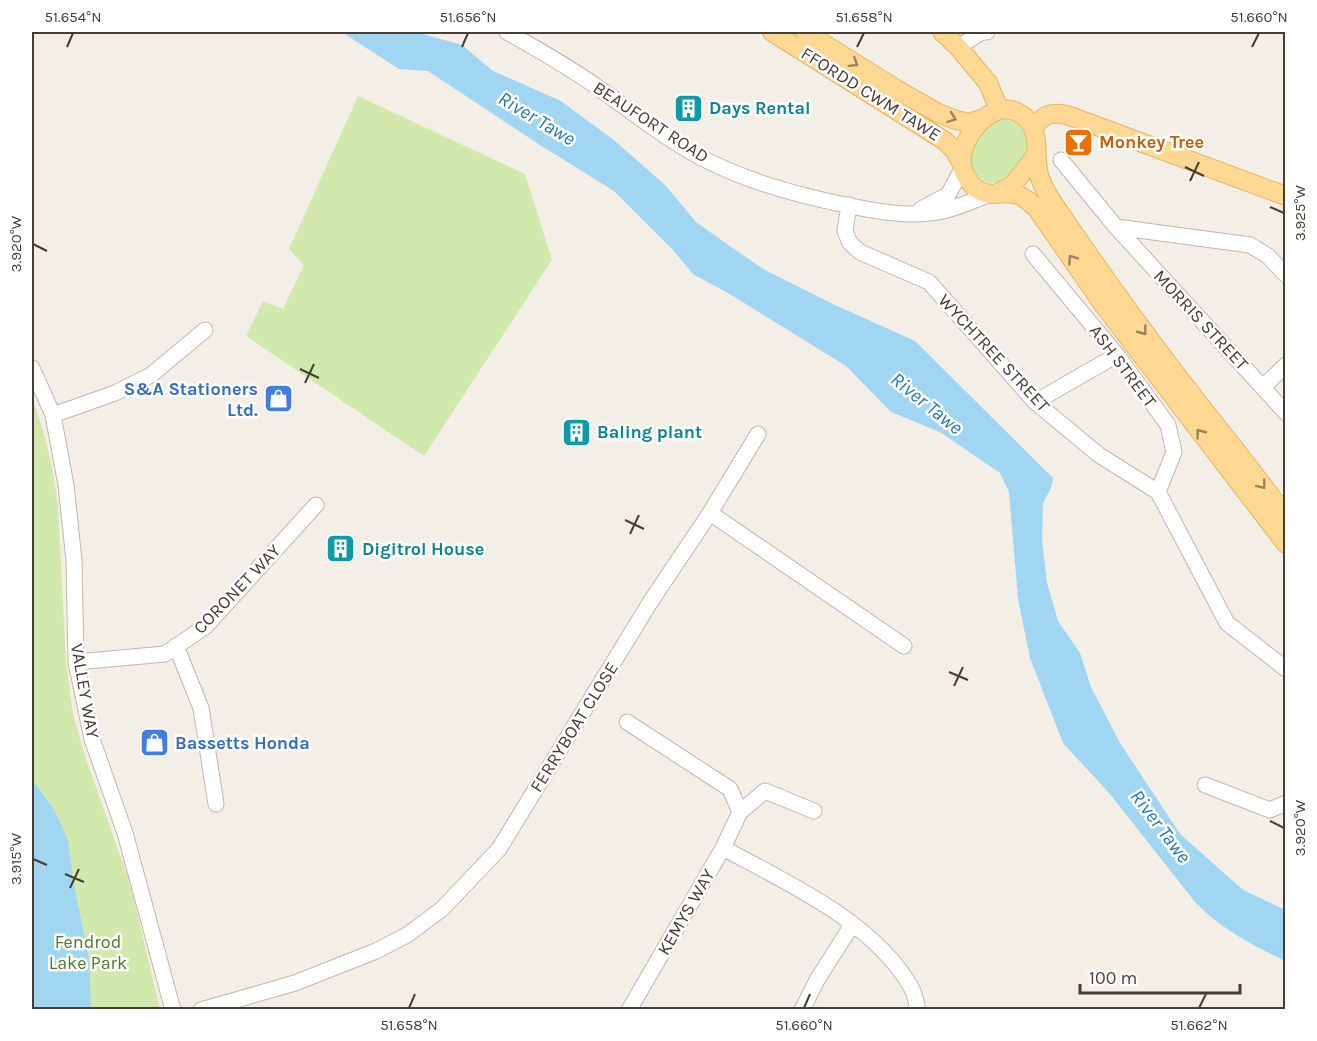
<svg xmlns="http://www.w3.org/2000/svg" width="1317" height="1041" font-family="Karla,sans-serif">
<rect width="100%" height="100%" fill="#f3eee6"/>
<!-- green -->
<path fill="#d2e9ad" d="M358,96l167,78 27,86 -128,196 -178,-120 17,-35 20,8 21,-44 -15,-16z
M1001,119c56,7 11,76 -16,62 -30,-17 -5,-52 16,-62z
M32,398c14,37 21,68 26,108l8,154 7,54 13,45 44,124 30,126h-128z"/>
<!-- water -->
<path fill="#a0d6f2" d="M336,32h80l46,13 31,26 68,30 54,40 50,44 31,37 31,22 36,25 72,36 80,36 138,137 -2,10 -8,15 -1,37 5,43 11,38 22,32 11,34 29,56 60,91 63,56 42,20v51c-33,-16 -64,-32 -90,-59l-85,-108 -47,-51 -33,-85 -12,-59 -9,-107 -9,-19 -60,-41 -49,-20 -45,-46 -113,-70 -40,-22 -21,-25 -58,-58 -74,-46 -112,-74 -29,-2 -56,-36z
M32,779l23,32 13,29 5,41 16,77 2,51h-59z"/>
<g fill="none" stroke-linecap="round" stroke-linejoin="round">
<defs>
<path id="minor" d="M507,32c32,18 64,36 93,57 34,24 66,50 102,69 42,22 87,35 134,45 30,6 63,14 94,10 21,-2 41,-12 61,-19
M958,47l24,-15h5
M1061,160l55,67 170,186
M849,205l-4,26 5,12 10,9 69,30 106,120 64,53 59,37 69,131 59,46
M921,209l27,-14 14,-26
M1116,227l134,18 18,11 18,19
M1033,254l84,101 51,70 6,27 -16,40
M32,368l21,47 13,70 8,75 2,102 16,77 33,94 48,177
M1263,387l23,-22
M1035,402l82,-47
M53,415l62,-22 36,-18 54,-45
M710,513l48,-79
M176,646l25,62 15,96
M76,662l89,-8 41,-28 110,-121
M627,722l103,67 10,23
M1205,785l65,25 16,-7
M723,848c64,35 150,73 188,139 4,7 5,15 7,23
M201,1010l94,-27 81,-32 31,-16 35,-26 57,-60 152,-248 59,-88 194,133
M629,1010l94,-162 17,-36 25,-21 49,20
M802,1010l15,-30 35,-55"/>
<path id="major" d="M772,32l173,109 9,9 8,14
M805,32l91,57 42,24 18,7 13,3 15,-5
M942,32l16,15 30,36 11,26
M1034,126c11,-12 17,-14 33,-11l219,81
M999,192l13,-6 24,-31
M1286,517c-36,-51 -77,-99 -114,-148 -39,-51 -76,-103 -112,-156 -8,-11 -16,-23 -20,-35 -8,-22 4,-48 -18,-63 -25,-18 -53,12 -59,36 -5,19 8,42 29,43 8,0 15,-2 23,0 9,2 16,9 22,15l68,98 181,237"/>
</defs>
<!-- minor casing -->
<use href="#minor" stroke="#c2b8ab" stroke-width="17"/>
<!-- major casing -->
<use href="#major" stroke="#e7b560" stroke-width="20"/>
<!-- minor -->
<use href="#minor" stroke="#fff" stroke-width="15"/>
<!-- major -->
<use href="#major" stroke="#ffd993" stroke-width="18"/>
</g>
<!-- one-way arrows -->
<defs><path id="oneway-chevron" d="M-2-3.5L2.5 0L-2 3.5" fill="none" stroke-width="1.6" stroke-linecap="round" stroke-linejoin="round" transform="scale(1.5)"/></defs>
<g stroke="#99845f">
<use href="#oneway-chevron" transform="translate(854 63) rotate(32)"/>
<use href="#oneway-chevron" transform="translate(952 118) rotate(20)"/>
<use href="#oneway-chevron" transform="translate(1072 259) rotate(-125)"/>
<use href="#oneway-chevron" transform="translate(1143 331) rotate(53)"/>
<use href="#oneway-chevron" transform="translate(1200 433) rotate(-127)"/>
<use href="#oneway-chevron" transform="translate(1262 485) rotate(52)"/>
</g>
<!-- ticks -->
<path fill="none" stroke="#463e35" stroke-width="2" d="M67,47l6,-14M462,47l6,-14M857,47l7,-14M1252,47l7,-14M1185,167l19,9M1190,181l9,-19M1270,207l14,6M33,244l14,7M300,369l19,9M305,383l9,-19M625,520l19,9M630,534l9,-19M949,672l19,8M954,686l9,-19M1270,821l14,7M33,859l14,6M65,874l19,8M70,888l9,-19M409,1008l6,-14M804,1008l6,-14M1199,1008l7,-14"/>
<!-- icons -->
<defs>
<symbol id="building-square" viewBox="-11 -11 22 22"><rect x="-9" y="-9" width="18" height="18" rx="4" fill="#0f9aa8" stroke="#fff"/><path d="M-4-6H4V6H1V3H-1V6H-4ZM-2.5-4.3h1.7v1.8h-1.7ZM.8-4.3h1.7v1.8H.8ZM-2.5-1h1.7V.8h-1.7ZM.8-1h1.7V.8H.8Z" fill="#fff"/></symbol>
<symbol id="bar-square" viewBox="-11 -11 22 22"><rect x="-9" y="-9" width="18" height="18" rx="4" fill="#e8710a" stroke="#fff"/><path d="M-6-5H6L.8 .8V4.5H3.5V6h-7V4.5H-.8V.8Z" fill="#fff"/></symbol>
<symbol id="shop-square" viewBox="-11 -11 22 22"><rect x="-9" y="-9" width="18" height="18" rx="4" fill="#3f7fe0" stroke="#fff"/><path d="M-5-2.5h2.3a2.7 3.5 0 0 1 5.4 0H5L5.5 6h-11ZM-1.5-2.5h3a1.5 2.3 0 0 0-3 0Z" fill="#fff"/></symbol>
</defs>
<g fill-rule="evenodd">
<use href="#building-square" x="672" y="92" width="33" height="33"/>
<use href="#bar-square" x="1062" y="126" width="33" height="33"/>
<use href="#shop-square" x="262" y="382" width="33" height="33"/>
<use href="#building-square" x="560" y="416" width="33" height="33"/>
<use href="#building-square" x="324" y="532" width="33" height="33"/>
<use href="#shop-square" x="138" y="726" width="33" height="33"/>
</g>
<g text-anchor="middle" stroke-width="5" stroke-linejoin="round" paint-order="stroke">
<!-- street labels -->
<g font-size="18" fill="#463e35" stroke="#fff">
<text transform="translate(871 94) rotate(32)" y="6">FFORDD CWM TAWE</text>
<text transform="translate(651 122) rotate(33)" y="6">BEAUFORT ROAD</text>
<text transform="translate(1201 320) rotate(47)" y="6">MORRIS STREET</text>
<text transform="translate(994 353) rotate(47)" y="6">WYCHTREE STREET</text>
<text transform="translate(1123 366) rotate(53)" y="6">ASH STREET</text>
<text transform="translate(237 589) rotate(-46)" y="6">CORONET WAY</text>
<text transform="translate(85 691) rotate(80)" y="6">VALLEY WAY</text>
<text transform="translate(574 727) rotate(-58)" y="6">FERRYBOAT CLOSE</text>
<text transform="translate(686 912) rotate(-60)" y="6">KEMYS WAY</text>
</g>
<!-- culture labels -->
<g font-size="18" font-weight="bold" fill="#0d838f" stroke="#fff" text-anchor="start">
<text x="709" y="114">Days Rental</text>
<text x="597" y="438">Baling plant</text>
<text x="362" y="555">Digitrol House</text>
</g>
<!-- food labels -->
<g font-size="18" font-weight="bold" fill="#c56008" stroke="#fff" text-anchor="start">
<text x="1099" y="148">Monkey Tree</text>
</g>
<!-- shop labels -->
<g font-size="18" font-weight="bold" fill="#366cbe" stroke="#fff" text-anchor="end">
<text x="258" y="395">S&amp;A Stationers<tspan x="258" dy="21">Ltd.</tspan></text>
<text x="175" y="749" text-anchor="start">Bassetts Honda</text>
</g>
<!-- park labels -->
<g font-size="18" fill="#4c7a26" stroke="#fff">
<text x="88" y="948">Fendrod<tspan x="88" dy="21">Lake Park</tspan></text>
</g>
<!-- water labels -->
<g font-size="20" font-style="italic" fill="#2878a5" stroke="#fff">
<text transform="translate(537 118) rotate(31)" y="7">River Tawe</text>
<text transform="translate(927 403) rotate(39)" y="7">River Tawe</text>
<text transform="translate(1161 826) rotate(53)" y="7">River Tawe</text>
</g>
</g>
<!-- border -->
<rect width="1317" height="1041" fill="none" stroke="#ffffff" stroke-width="66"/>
<!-- scale -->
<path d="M1080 984v9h160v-9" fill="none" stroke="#463e35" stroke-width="3"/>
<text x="1089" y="984" font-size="18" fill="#463e35" stroke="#ffffff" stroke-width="4.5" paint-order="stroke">100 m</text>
<rect x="33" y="33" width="1251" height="975" fill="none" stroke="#463e35" stroke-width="2"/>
<g font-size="15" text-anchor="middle" fill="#463e35">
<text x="73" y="22">51.654°N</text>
<text x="468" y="22">51.656°N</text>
<text x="864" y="22">51.658°N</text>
<text x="1259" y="22">51.660°N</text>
<text transform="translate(1300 213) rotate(-90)" y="5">3.925°W</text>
<text transform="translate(16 244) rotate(-90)" y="5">3.920°W</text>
<text transform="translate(1300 828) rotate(-90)" y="5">3.920°W</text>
<text transform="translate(16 859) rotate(-90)" y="5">3.915°W</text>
<text x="409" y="1030">51.658°N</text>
<text x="804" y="1030">51.660°N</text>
<text x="1199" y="1030">51.662°N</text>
</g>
</svg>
